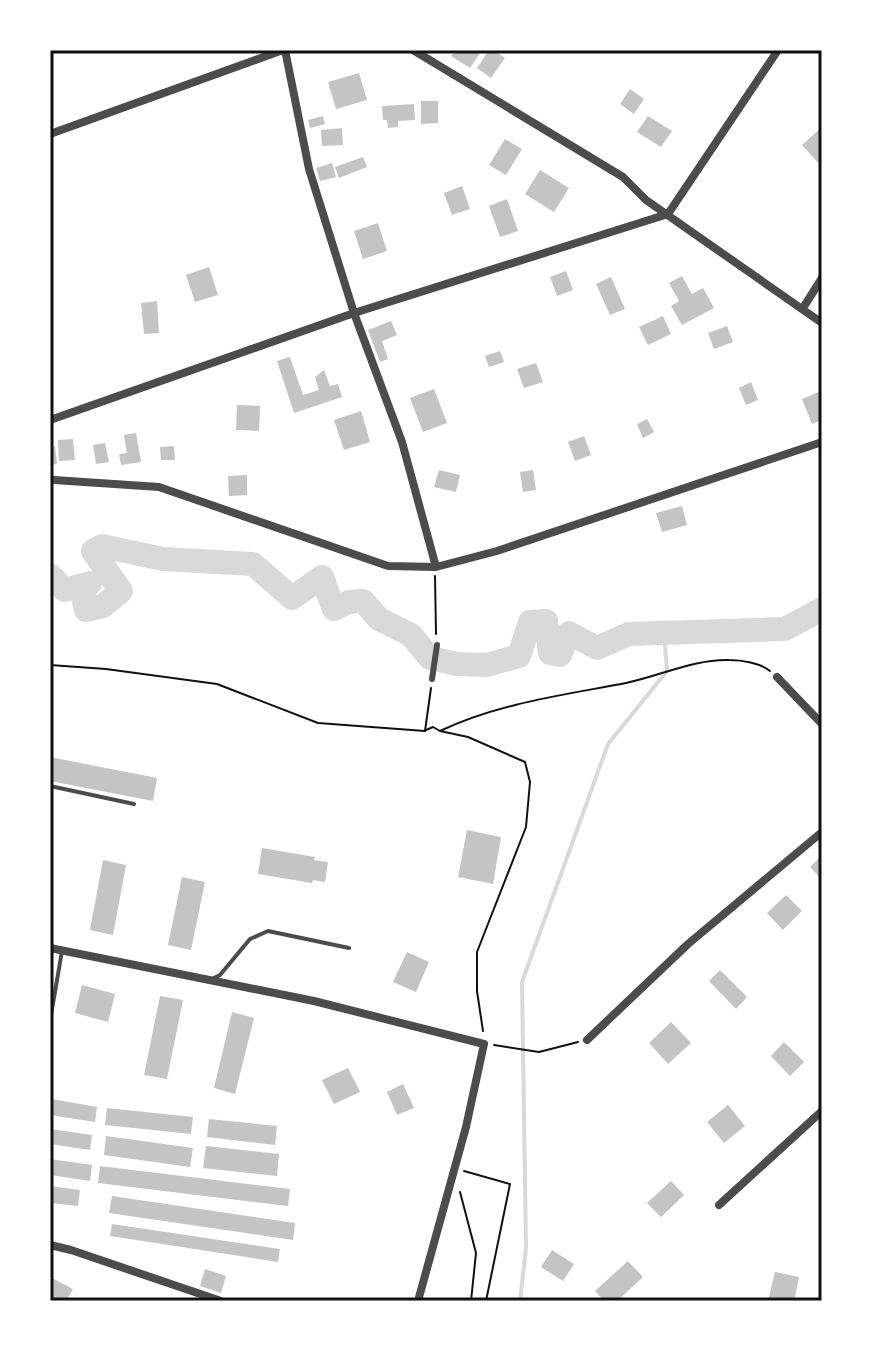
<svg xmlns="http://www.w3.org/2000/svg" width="872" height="1351" font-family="Lora,serif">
<rect width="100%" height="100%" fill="#fff"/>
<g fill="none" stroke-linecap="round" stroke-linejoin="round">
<!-- stream -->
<path stroke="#d9d9d9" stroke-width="4" d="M520,1301l6,-53 -4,-266 86,-238 59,-73 -3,-38"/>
<!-- river -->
<path stroke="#d9d9d9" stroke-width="24" d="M50,575l15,15 25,-7 -8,10 4,17 17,-4 18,-15 -28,-40 9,-5 61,13 90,5 39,34 30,-21 12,32 15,-7 14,-1 16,18 32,16 19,23 27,6 30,1 32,-9 11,-34 16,-1 4,32 10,2 9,-22 28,15 32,-14 156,-5 37,-20"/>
</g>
<!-- building -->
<path fill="#c4c4c4" d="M455,50h27l-12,18 -19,-12z
M489,50h5l11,8 -14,20 -14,-10z
M359,73l8,27 -31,9 -8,-27z
M630,89l14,10 -10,15 -14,-10z
M421,101h17v22l-17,1z
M414,104l1,16 -17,1v6l-10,1 -1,-8h-4l-1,-14z
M323,116l2,8 -15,4 -2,-8z
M648,116l24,15 -11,16 -24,-15z
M822,127v40l-20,-22z
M342,128l1,17 -21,1 -1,-16z
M505,139l17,10 -16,26 -17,-10z
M363,157l4,10 -28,11 -4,-11z
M332,163l4,14 -16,4 -4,-13z
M540,170l29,18 -15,24 -29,-18z
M462,186l8,23 -18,6 -8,-22z
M507,199l11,32 -18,6 -11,-31z
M378,223l9,28 -24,8 -9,-28z
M209,267l9,28 -23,7 -9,-27z
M566,271l7,19 -16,6 -7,-19z
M682,276l10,18 11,-6 11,20 -32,17 -11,-19 8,-5 -10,-18z
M611,277l14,32 -15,6 -14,-31z
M157,301l2,32 -15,1 -3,-31z
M663,316l8,18 -23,11 -9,-18z
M391,321l6,14 -15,6 6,18 -8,3 -12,-32z
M727,326l6,16 -19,7 -6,-16z
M500,351l4,11 -15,5 -4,-11z
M290,357l13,38 16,-5 -4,-13 9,-7 6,16 8,-2 4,13 -48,16 -17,-52z
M536,363l7,19 -19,6 -7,-19z
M751,382l7,18 -12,5 -7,-17z
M434,389l13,34 -24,9 -13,-34z
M821,391l1,29 -10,4 -10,-25z
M237,405l23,1 -1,25 -23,-1z
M361,411l9,31 -26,8 -10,-30z
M647,419l7,13 -11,6 -6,-14z
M136,433l5,29 -20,3 -2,-11 8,-1 -3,-18z
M584,436l7,19 -16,6 -7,-19z
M73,439l2,21 -16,1 -1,-21z
M105,443l4,19 -13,2 -3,-19z
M55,446l2,18 -7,1v-18z
M174,446l1,14h-14l-1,-13z
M439,470l21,5 -4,17 -22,-5z
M533,470l3,20 -13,2 -3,-20z
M247,475v20l-18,1 -1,-20z
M682,506l5,19 -25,7 -6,-19z
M50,757l107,21 -4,23 -103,-20z
M467,830l34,7 -8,47 -35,-7z
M262,848l53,9 -1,3 14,2 -3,20 -12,-2 -1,3 -54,-9z
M822,855v25l-12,-13z
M103,860l23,5 -13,70 -23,-5z
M182,877l23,5 -14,68 -23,-5z
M786,895l16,16 -19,19 -16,-17z
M407,952l22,10 -13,30 -23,-10z
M720,970l27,27 -11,12 -27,-28z
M82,985l33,9 -7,28 -33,-9z
M160,996l23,4 -16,79 -23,-4z
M232,1012l22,6 -19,76 -21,-6z
M671,1022l20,21 -23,21 -19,-21z
M784,1042l20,20 -14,14 -19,-20z
M348,1068l12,24 -26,12 -12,-24z
M403,1084l11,24 -17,7 -10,-23z
M52,1099l45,8 -2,15 -45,-7z
M728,1105l17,21 -21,17 -17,-21z
M107,1108l86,9 -2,17 -86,-9z
M209,1119l68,7 -2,19 -68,-8z
M50,1129l42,6 -2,15 -40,-6z
M106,1136l87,12 -3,19 -86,-12z
M206,1146l73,8 -2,22 -74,-8z
M50,1159l42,6 -2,16 -40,-6z
M100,1166l190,23 -2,17 -190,-23z
M671,1181l13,14 -23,22 -14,-14z
M50,1186l30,4 -2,16 -28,-3z
M112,1196l183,27 -2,17 -184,-27z
M112,1224l168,25 -2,13 -168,-26z
M552,1250l22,14 -11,17 -22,-14z
M628,1261l15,16 -26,24h-13l-9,-10z
M205,1269l21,7 -5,17 -21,-7z
M775,1272l24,5 -5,24h-26z
M52,1278l21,11 -7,12 -16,-2z"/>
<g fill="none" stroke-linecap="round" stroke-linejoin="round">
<!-- path -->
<path stroke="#111" stroke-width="2" d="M435,576l1,58
M50,665l56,4 111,15 101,39 107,8 6,-43
M426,730l7,-3 7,4c59,-28 124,-36 186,-48 34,-7 68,-24 103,-23 13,0 31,3 41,11
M440,731l28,6 57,25 5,20 -4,45 -49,125v39l6,40
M494,1045l45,7 39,-10
M464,1171l46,13 -24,117
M460,1192l16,61 -5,48"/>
<!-- service -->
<path stroke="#4c4c4c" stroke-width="4" d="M50,786l84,18
M212,979l8,-4 30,-36 18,-8 81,17
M50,1021l12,-70"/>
<!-- pedestrian -->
<path stroke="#4c4c4c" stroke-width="6" d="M432,679l5,-34"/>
<!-- minor -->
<path stroke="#4c4c4c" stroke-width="8" d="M285,50l24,119 45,144 48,129 34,125
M413,50l210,127 23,23 176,123
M50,134l233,-84
M803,308l19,-30
M50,420l304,-107 314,-99 110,-164
M54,480l105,7 229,79 48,1 61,-16 325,-109
M777,677l45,47
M50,948l264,53 170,43 -18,83 -48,174
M587,1040l101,-96 134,-112
M719,1205l103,-94
M50,1245l21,5 150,51"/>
</g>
<!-- border -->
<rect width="872" height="1351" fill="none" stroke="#ffffff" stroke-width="104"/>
<rect x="52" y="52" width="768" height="1247" fill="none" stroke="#111" stroke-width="3"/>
</svg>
